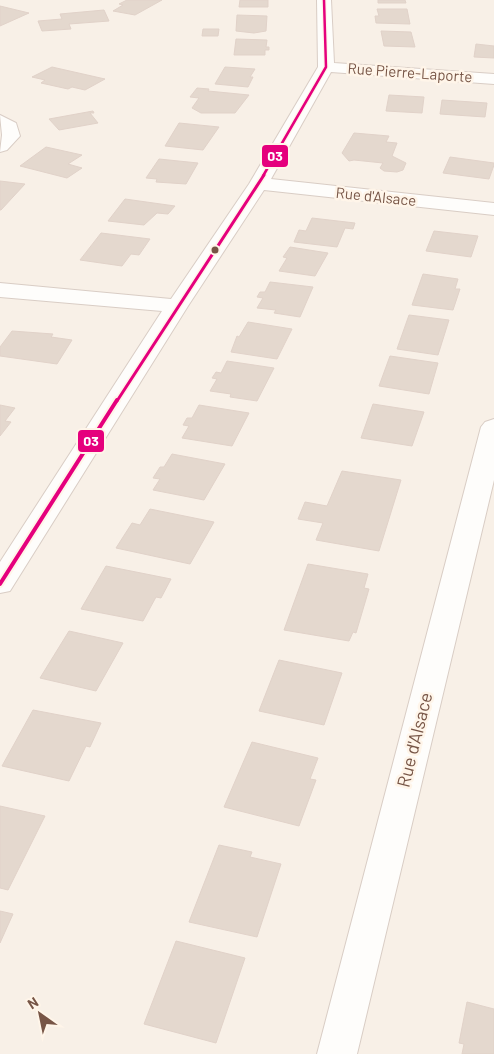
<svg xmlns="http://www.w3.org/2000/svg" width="494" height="1054" font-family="Barlow,sans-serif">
<rect width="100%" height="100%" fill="#f8f0e7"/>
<!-- building -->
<path fill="#e4d8ce" stroke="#e1d2c9" d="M127,0h35l-27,15 -22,-4 10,-6 -4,-1z
M240,0h28v7h-29z
M378,0h27l1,3h-28z
M0,6l29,7 -29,13z
M377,9h30l3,15 -34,-1 -1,-7h4z
M104,10l5,11 -40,3 2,5 -29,2 -4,-10 24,-2 -2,-5z
M237,15l30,1 -1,15 -12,2 -18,-2z
M203,29h16l-1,7h-16z
M381,31l30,1 4,15 -31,-1z
M236,39l31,1 -1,7h3v3h-4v5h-31z
M476,44l18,2v12l-20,-1z
M52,67l53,12 -20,11 -13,-3 -4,2 -27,-6 4,-3 -13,-3z
M225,67l30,2 -5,8h3l-5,10 -33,-3z
M197,88l12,1 -1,2 41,4 -14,18h-34l-9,-5 7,-10 -9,-1z
M389,95l35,2 -2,16 -36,-2z
M442,100l45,3 -2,14 -45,-3z
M93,111l1,2h-4l8,10 -39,7 -10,-11z
M179,123l40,4 -16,23 -38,-4z
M354,133l35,3 -3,6 11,1 -5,13 14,7 -3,7 -6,2 -13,-1 -4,-3 3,-5 -29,-3 -5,1 -7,-8z
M46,147l36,8 -14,9 14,4 -15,10 -47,-12z
M450,157l44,6v2l-5,14 -46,-6z
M159,159l39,4 -12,21 -30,-2 1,-3 -11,-1z
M0,181l25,3 -24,26h-1z
M125,199l50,7 -7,8 -11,-1 -13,12 -36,-4z
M312,218l43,5 -2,6 -8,-1 -8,19 -43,-5 5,-12 7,1z
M434,231l44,5 -7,21 -45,-6z
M101,233l49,6 -11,16 -8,-1 -9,12 -42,-6z
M290,247l38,6 -13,23 -36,-5 8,-13 -4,-1z
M423,274l35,5 -3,10h5l-7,21 -41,-5z
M270,282l43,5 -13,30 -26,-4 2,-3 -19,-2 6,-10 -6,-1 3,-5h5z
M409,315l40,5 -11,35 -41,-6z
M248,322l44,7 -15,30 -46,-7 6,-16 2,1z
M12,331l41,3 -2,3 21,3 -15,24 -57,-8v-9z
M390,356l48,7 -9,31 -50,-8z
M227,361l47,7 -17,33 -27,-4 1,-3 -21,-3 7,-12 -5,-1 4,-6 5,1z
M373,404l51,8 -12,34 -51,-8z
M0,405l15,3 -10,13 6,1 -11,14z
M199,405l50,8 -17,33 -50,-8 7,-12 -6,-1 4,-7h5z
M172,454l53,10 -21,36 -51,-10 7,-11 -7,-1 7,-11h4z
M342,471l59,9 -22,71 -63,-11 7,-17 -25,-4 7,-17 22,4z
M150,509l64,13 -24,42 -74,-16 16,-25 8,2z
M308,564l60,10 -4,14 5,1 -13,44 -3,-1 -4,9 -65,-11z
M106,566l65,13 -10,19 -5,-1 -13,24 -62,-12z
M69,631l54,12 -27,48 -56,-13z
M279,660l63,13 -18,52 -65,-14z
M33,710l68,13 -11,24 -4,-1 -17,35 -67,-15z
M252,742l66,16 -8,21 6,1 -17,46 -75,-19z
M0,806l45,10 -37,74 -8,-2z
M219,845l33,7 -2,5 31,7 -24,73 -68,-15z
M0,911l13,3 -13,29z
M176,941l69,17 -29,85 -72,-19z
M467,1002l27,7v45h-32l2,-10 -5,-1z"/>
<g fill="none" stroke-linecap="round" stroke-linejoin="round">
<defs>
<path id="minor" d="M317,0h14l3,63 160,11v10l-163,-12 -60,107 223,24v12l-230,-25 -76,116 -178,285 -10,2v-31l162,-251 -162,-14v-14l171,16 78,-115 69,-117z
M0,115l16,8 4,13 -13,14 -7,2 2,-17z
M494,419v61l-137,574h-40l164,-627 4,-5z"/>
</defs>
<!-- minor casing -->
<use href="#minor" stroke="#d9cdc5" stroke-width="2"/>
<!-- minor -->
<use href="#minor" fill="#fefdfb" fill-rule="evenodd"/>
<defs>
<path id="bus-1-far2" d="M263,176l63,-109 -2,-67"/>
<path id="bus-1-far1" d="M117,401l147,-226"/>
<path id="bus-1" d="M0,584l117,-184"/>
</defs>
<!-- bus-1-far2 casing -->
<use href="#bus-1-far2" stroke="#fff5e9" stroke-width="5"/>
<!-- bus-1-far1 casing -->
<use href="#bus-1-far1" stroke="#fff5e9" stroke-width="6"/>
<!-- bus-1 casing -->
<use href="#bus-1" stroke="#fff5e9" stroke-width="8"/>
<!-- bus-1-far2 -->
<use href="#bus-1-far2" stroke="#e5007d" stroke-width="2.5"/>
<!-- bus-1-far1 -->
<use href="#bus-1-far1" stroke="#e5007d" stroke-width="3"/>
<!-- bus-1 -->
<use href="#bus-1" stroke="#e5007d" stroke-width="4"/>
</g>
<!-- markers -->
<circle fill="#775546" stroke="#fff5e9" stroke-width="2" cx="215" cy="250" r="4.5"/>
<g text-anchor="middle" stroke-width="5" stroke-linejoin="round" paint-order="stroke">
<!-- far-street labels -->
<g font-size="15" fill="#775546" stroke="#fff5e9">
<text transform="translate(410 73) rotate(4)" y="5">Rue Pierre-Laporte</text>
<text transform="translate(376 197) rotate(6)" y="5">Rue d'Alsace</text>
</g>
<!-- street labels -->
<g font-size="18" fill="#775546" stroke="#fff5e9">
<text transform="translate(415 740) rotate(-76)" y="6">Rue d'Alsace</text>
</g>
</g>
<g stroke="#fff5e9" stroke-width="2">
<rect x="261" y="144" width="28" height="24" rx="5" fill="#e5007d"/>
<rect x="77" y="429" width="28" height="24" rx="5" fill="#e5007d"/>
</g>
<g font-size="14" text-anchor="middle" font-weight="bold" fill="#fff">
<text x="275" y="161">03</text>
<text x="91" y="446">03</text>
</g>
<!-- north arrow -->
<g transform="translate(40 1014) rotate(327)" stroke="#fff5e9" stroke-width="4" paint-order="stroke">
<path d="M0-4L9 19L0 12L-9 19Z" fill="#775546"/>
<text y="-8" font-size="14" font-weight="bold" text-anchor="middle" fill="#775546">N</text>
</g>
</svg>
